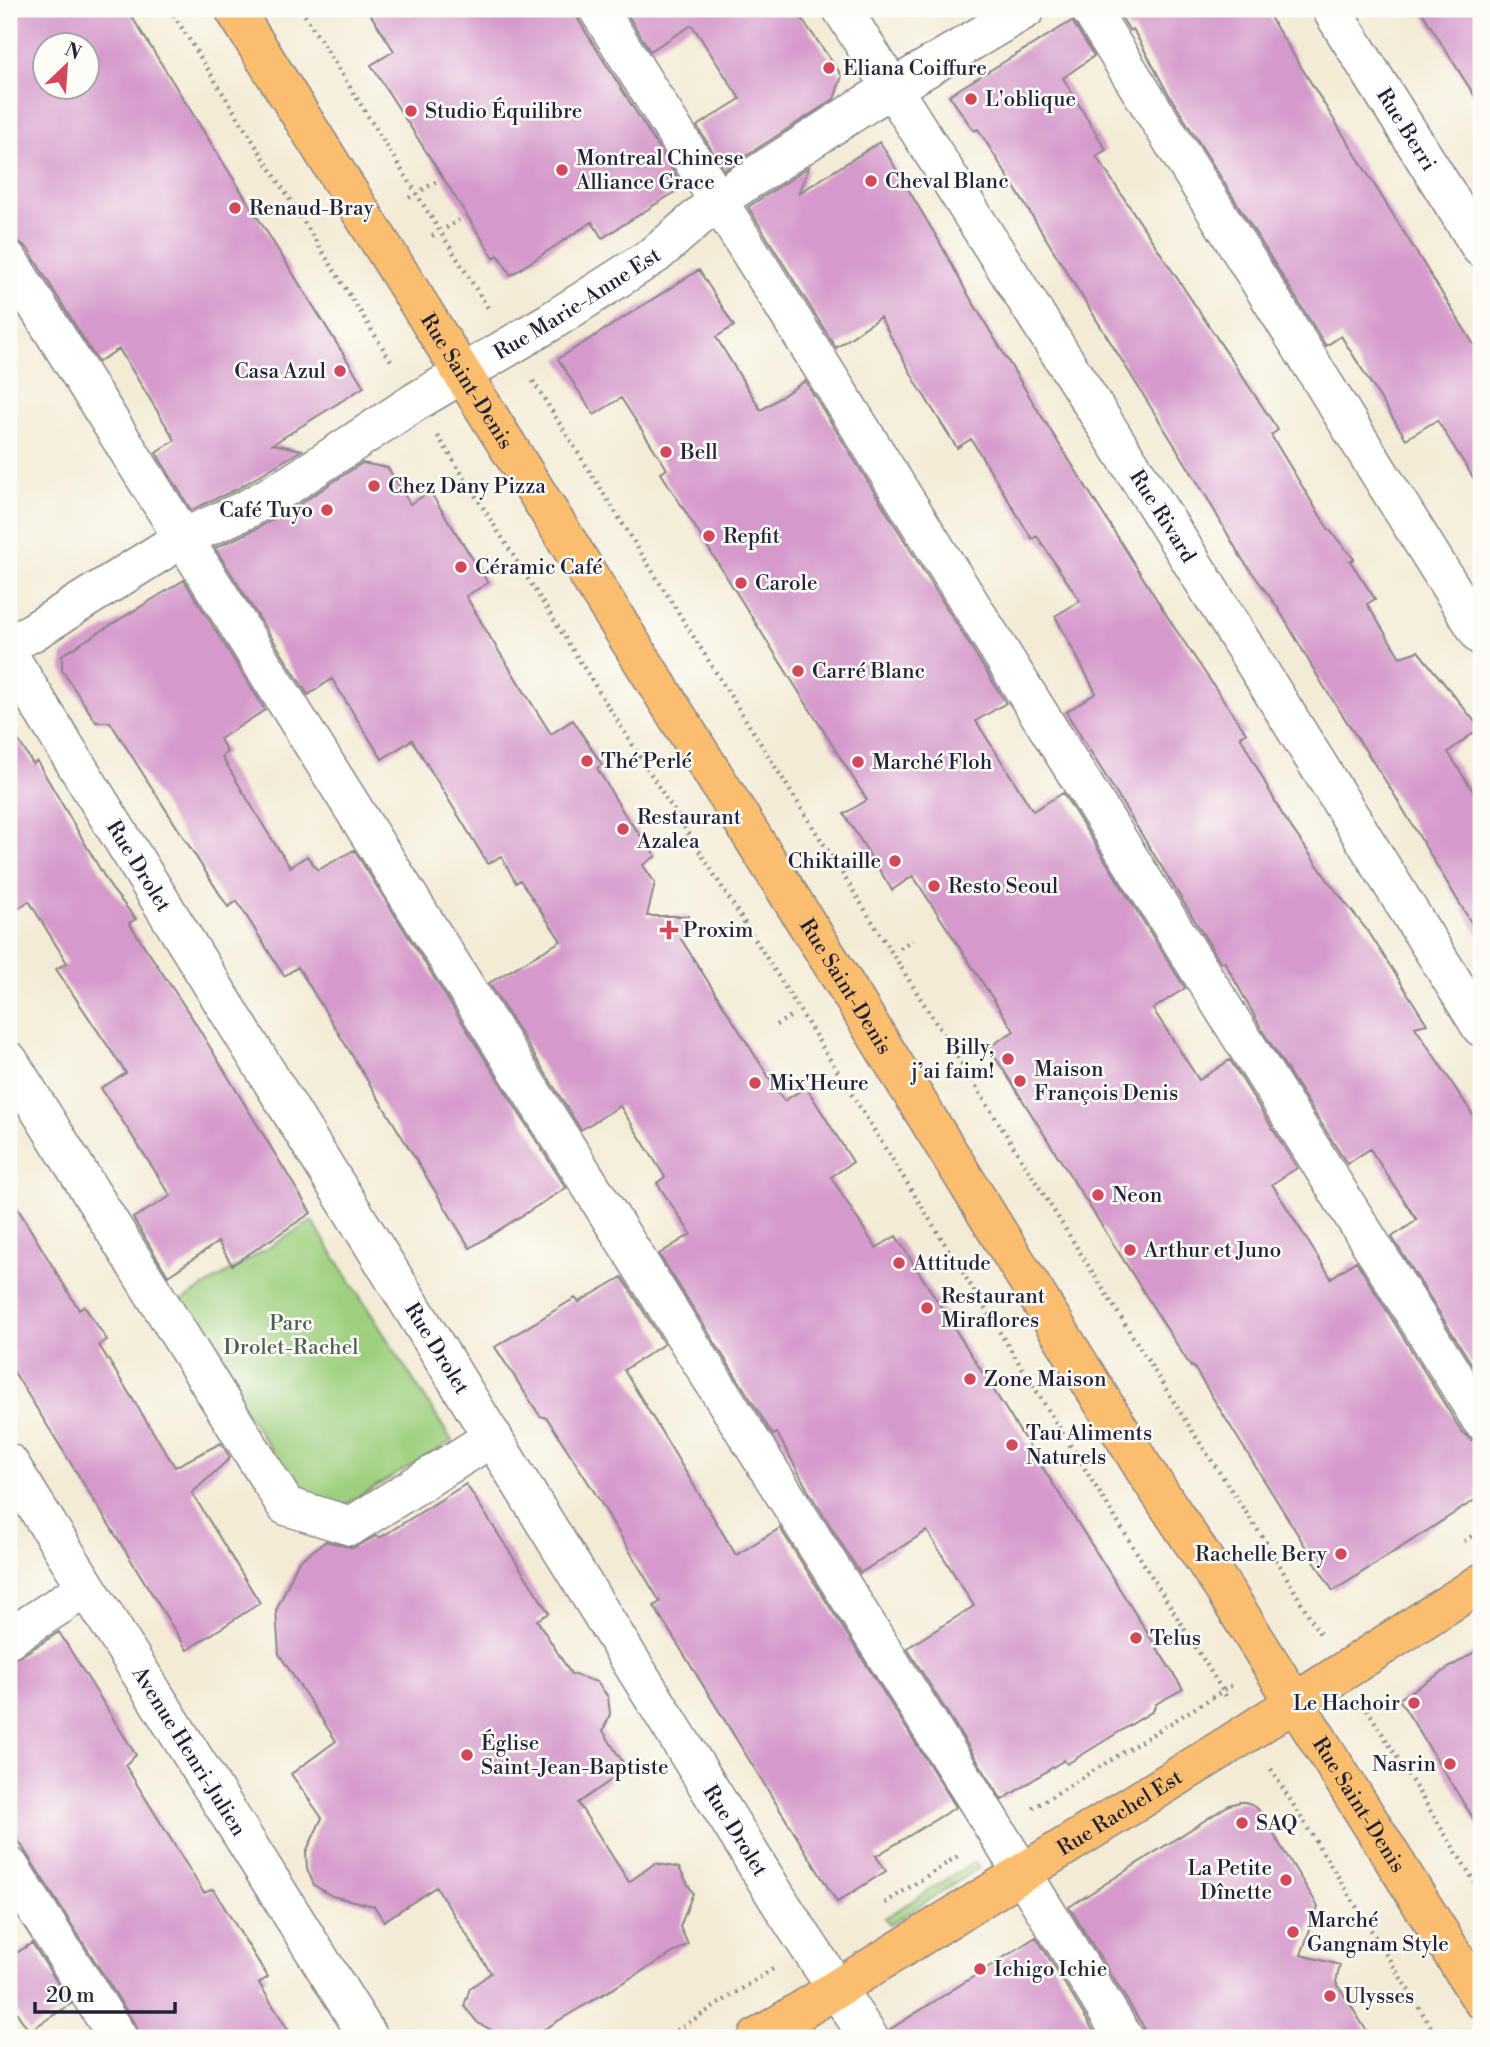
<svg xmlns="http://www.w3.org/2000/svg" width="1490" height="2047" font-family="'Libre Bodoni',serif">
<rect width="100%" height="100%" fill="#fdfcf7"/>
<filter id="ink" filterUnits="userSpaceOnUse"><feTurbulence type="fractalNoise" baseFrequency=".0143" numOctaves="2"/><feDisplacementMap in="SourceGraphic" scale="14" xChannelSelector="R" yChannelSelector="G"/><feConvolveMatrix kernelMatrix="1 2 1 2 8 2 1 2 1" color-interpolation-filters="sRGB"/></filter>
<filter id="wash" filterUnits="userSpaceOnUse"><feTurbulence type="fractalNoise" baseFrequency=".00686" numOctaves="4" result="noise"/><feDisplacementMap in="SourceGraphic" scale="28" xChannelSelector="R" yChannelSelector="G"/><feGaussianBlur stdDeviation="1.57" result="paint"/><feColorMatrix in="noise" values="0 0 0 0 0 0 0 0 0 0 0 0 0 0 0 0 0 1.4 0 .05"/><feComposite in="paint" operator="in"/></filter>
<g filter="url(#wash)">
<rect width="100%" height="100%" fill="#f3ebd5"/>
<!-- green -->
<path fill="#9ecf7e" stroke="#60785c" stroke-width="2" d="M312,1221l140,220 -107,64 -45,-10 -124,-191z
M974,1862l5,6 -90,57 -4,-7z"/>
<g id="blocks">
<!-- building -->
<path fill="#d59acb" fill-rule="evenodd" d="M9,9h118l237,378 -91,57 29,6 -65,39 -46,21 -35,-57 19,-13 -56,-91 -21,13 -70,-113 -10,-8 -9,-14zM46,46h42v42h-42z
M367,9h209l3,12 104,166 -81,51 -10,-16 -81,53 -13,-20 -4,3 -123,-193 23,-14z
M624,9h171l47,67 -8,23 -110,71 -27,-44 43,-27 -48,-74 -42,26z
M1116,9h149l216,347v134l-44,-70 -31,19 -65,-103 -15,10 -161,-258 -32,-59 -3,2z
M1420,9h61v97l-43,-68z
M1072,21l22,35 -31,22 43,72 -10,6 182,274 -7,5 56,92 27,32 -4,2 25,38 -8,5 33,53 18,-6 62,77 -32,24 33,52v135l-89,-148 -71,-109 -43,-74 -38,-52 -34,-60 -205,-330 -23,-37 -4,2 -25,-36z
M880,142l59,99 27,50 68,113 140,223 72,106 -6,3 42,78 47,68 41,52 57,90 -12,3 66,100v252l-89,-142 25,-17 -47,-71 -23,15 -83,-131 -40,-72 -3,2 -155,-251 30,-19 -41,-77 25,-15 -43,-65 -5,3 -61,-100 -14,9 -39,-62 -38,-69 -44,31 -88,-141 61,-40 -10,26z
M699,270l35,56 -18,11 45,73 44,-29 201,322 -30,18 57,90 30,-18 122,195 -32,21 46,71 31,-20 67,108 -25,16 59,94 25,-17 106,171 9,8 10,2v54l-148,95 -140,-225 -2,1 -202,-320 25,-16 -101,-155 -21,14 -48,-76 23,-14 -206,-327 6,-4 -46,-71 -27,17 -36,-56z
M362,463l26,5 22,36 20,-12 58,91 -22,13 27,46 58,92 22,-14 29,45 -5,3 28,47 31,41 -13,9 12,18 -8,33h42l-8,23 103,162 22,-14 47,75 -22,15 45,71 20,-12 287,453 -27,15 -3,7 -86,53 -3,-4 -62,40 -95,-152 67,-42 -47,-75 -67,42 -51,-81 -32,-59 -4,2 -114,-181 32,-20 -34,-51 8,-6 -45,-71 -39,24 -92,-147 72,-42 -41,-61 -4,3 -15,-27 -13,8 -76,-124 -30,19 -50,-80 -24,16 -93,-147 41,-19 44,-25z
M184,580l81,130 -45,29 7,13 -5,5 44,73 24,37 17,-11 11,14 36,-20 212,338 -96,60 -172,-281 -14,9 -47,-75 -9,6 -118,-185h-14l-34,-52v-15z
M9,725l24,39 4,-3 74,127 25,31 -7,4 62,93 120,197 -79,52 -14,-23 -50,34 -35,-58 38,-22 -70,-108 25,-15 -70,-104 11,-6 -38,-62 -20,14z
M9,1194l70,116 5,-4 23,34 -8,5 76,122 46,-24 9,15 -38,35 68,110 -73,47 -178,-286z
M622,1277l42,67 -40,26 112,185 44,-27 176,279 -80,49 10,15 -49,31 -183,-296 6,-4 -65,-109 -48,-75 -7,-2 -45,-69 80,-49 4,4z
M466,1484l83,129 -12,7 34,54 26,8 11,15 2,17 -7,17 24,38 -49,34 51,79 26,-19 24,5 14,25 -13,34 8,17 -159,94h-22l-29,-15 -14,-17 6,-18 21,-15 -55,-86 -52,34 -10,-15 -42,-10 -18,-11 -7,-16 -1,-17 16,-34 -31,-44 45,-33 -57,-87 -3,-43 22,-49 28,-21 27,7 23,-12 5,1z
M59,1632l77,123 -11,10 79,128 9,-4 55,88 -9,6 34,55h-153l-4,-12 -127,-200v-166l12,-4z
M1481,1648v183l-82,-132z
M1240,1802h6l12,7 60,97 -17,49 39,10 -4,17 35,56h-225l-3,-12 -74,-119 160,-102z
M1036,1937l62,101h-207l-2,-8z
M32,1943l39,61 -42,27 -20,-30v-43z"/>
</g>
</g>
<g filter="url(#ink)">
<use href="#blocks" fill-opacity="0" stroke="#8a8688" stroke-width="2"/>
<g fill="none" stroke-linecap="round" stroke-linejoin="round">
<defs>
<g id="minor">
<path d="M598,9l883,1411"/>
<path id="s1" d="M842,9l323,510 316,508"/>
<path d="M1090,9l391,627"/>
<path id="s2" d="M1331,9l150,239"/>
<path d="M9,261l979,1557 136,220"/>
<path id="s3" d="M9,644l22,-11 152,-95 64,-29 42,-24 126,-83 135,-80 106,-68 62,-54 148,-96 160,-95"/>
<path id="s4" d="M9,656l775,1253 85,129"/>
<path d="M9,1061l277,445 65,20 142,-89"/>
<path id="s5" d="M9,1463l360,575"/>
<path d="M9,1638l77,-50"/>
<path d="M9,1866l109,172"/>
</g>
<g id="major">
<path id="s6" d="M234,9l610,974 300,486 81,122 256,408"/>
<path id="s7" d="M757,2038l473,-294 251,-161"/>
</g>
</defs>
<!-- minor casing -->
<use href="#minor" stroke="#8a8688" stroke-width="41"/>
<!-- major casing -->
<use href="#major" stroke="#8a8688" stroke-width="41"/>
<!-- path -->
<path stroke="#8a8688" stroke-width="4.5" stroke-dasharray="2 5" stroke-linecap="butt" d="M170,9l223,355
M301,9l187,299
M422,190l14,-8
M409,198l3,-2
M446,228l13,-8
M432,236l4,-2
M533,381l661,1053 73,110 54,92
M438,436l362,575 426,685
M900,948l12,-8
M776,1025l15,-9
M1464,1541l17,-11
M1367,1709l114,183
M1271,1769l167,269
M1033,1808l201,-124
M885,1903l76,-49
M665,2038l108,-69"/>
<!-- minor -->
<use href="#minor" stroke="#fff" stroke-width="38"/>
<!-- major -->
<use href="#major" stroke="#fbbd6e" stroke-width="38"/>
</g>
</g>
<!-- markers -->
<g fill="#d1495b" stroke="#fdfcf7" stroke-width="2.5">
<circle cx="829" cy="68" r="7"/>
<circle cx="971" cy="99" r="7"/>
<circle cx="411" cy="111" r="7"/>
<circle cx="562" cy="170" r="7"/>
<circle cx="871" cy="181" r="7"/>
<circle cx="235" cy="208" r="7"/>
<circle cx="340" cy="371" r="7"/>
<circle cx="666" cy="452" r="7"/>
<circle cx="374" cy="486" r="7"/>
<circle cx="327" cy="510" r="7"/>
<circle cx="709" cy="536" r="7"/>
<circle cx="461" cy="567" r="7"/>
<circle cx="741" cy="583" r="7"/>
<circle cx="798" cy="671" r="7"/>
<circle cx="587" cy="761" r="7"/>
<circle cx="858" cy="762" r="7"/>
<circle cx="623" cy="829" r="7"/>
<circle cx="895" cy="861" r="7"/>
<circle cx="934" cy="886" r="7"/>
<path d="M665.5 919.5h7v7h7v7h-7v7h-7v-7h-7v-7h7z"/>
<circle cx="1008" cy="1059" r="7"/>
<circle cx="1020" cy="1081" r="7"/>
<circle cx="755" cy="1083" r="7"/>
<circle cx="1098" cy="1195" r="7"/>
<circle cx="1130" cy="1250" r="7"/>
<circle cx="899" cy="1263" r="7"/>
<circle cx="927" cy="1308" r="7"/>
<circle cx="970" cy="1379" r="7"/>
<circle cx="1012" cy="1445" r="7"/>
<circle cx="1341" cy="1554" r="7"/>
<circle cx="1136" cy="1638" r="7"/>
<circle cx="1414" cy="1703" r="7"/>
<circle cx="467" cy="1755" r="7"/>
<circle cx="1450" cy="1764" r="7"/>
<circle cx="1242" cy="1823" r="7"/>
<circle cx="1286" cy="1880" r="7"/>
<circle cx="1293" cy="1932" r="7"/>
<circle cx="980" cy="1969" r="7"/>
<circle cx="1330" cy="1996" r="7"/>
</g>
<g text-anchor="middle" stroke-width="5" stroke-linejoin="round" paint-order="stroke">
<!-- poi labels -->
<g font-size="21" fill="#22223b" stroke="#fdfcf7" text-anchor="start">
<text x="843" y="75">Eliana Coiffure</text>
<text x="985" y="106">L'oblique</text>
<text x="425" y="118">Studio Équilibre</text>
<text x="576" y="165">Montreal Chinese<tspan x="576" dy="24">Alliance Grace</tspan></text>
<text x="885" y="188">Cheval Blanc</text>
<text x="249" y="215">Renaud-Bray</text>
<text x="326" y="378" text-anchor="end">Casa Azul</text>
<text x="680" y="459">Bell</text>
<text x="388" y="493">Chez Dany Pizza</text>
<text x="313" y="517" text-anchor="end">Café Tuyo</text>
<text x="723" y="543">Repfit</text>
<text x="475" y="574">Céramic Café</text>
<text x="755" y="590">Carole</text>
<text x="812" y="678">Carré Blanc</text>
<text x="601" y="768">Thé Perlé</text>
<text x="872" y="769">Marché Floh</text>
<text x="637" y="824">Restaurant<tspan x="637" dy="24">Azalea</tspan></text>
<text x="881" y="868" text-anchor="end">Chiktaille</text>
<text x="948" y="893">Resto Seoul</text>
<text x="683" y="937">Proxim</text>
<text x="994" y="1054" text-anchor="end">Billy,<tspan x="994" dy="24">j’ai faim!</tspan></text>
<text x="1034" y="1076">Maison<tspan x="1034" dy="24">François Denis</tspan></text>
<text x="769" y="1090">Mix'Heure</text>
<text x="1112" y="1202">Neon</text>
<text x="1144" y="1257">Arthur et Juno</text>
<text x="913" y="1270">Attitude</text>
<text x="941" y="1303">Restaurant<tspan x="941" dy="24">Miraflores</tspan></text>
<text x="984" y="1386">Zone Maison</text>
<text x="1026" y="1440">Tau Aliments<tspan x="1026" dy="24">Naturels</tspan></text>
<text x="1327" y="1561" text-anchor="end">Rachelle Bery</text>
<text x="1150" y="1645">Telus</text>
<text x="1400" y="1710" text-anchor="end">Le Hachoir</text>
<text x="481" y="1750">Église<tspan x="481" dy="24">Saint-Jean-Baptiste</tspan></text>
<text x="1436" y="1771" text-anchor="end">Nasrin</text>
<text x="1256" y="1830">SAQ</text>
<text x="1272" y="1875" text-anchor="end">La Petite<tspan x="1272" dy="24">Dînette</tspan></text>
<text x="1307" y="1927">Marché<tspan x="1307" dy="24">Gangnam Style</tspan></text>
<text x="994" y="1976">Ichigo Ichie</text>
<text x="1344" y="2003">Ulysses</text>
</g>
<!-- street labels -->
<g font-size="21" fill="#22223b" stroke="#fdfcf7">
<text dy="7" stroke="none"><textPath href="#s2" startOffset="142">Rue Berri</textPath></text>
<text dy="7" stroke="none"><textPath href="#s3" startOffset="663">Rue Marie-Anne Est</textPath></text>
<text dy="7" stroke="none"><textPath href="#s6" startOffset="439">Rue Saint-Denis</textPath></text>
<text dy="7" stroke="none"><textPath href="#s1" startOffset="600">Rue Rivard</textPath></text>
<text dy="7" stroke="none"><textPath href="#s4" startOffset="247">Rue Drolet</textPath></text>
<text dy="7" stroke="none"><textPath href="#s6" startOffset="1153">Rue Saint-Denis</textPath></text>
<text dy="7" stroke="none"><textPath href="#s4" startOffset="814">Rue Drolet</textPath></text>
<text dy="7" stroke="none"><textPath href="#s5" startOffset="340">Avenue Henri-Julien</textPath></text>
<text dy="7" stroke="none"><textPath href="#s6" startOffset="2119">Rue Saint-Denis</textPath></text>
<text dy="7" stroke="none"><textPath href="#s7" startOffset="427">Rue Rachel Est</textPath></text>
<text dy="7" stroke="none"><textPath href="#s4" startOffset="1381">Rue Drolet</textPath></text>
</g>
<!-- park labels -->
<g font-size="21" fill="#4d5f52" stroke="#fdfcf7">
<text x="291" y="1330">Parc<tspan x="291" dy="24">Drolet-Rachel</tspan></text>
</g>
</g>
<!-- margin -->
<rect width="1490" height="2047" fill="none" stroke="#fdfcf7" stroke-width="35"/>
<!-- north arrow -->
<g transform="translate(66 66) rotate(25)"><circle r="33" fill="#fdfcf7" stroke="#a5a5ac" stroke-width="2"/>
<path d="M0-5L12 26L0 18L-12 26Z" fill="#d1495b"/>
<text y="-10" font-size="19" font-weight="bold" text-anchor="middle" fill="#22223b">N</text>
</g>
<!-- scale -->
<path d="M35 2002v10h140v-10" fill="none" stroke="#22223b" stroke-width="3.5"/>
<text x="46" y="2002" font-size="21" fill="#22223b" stroke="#fdfcf7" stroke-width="5" paint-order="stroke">20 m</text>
</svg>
